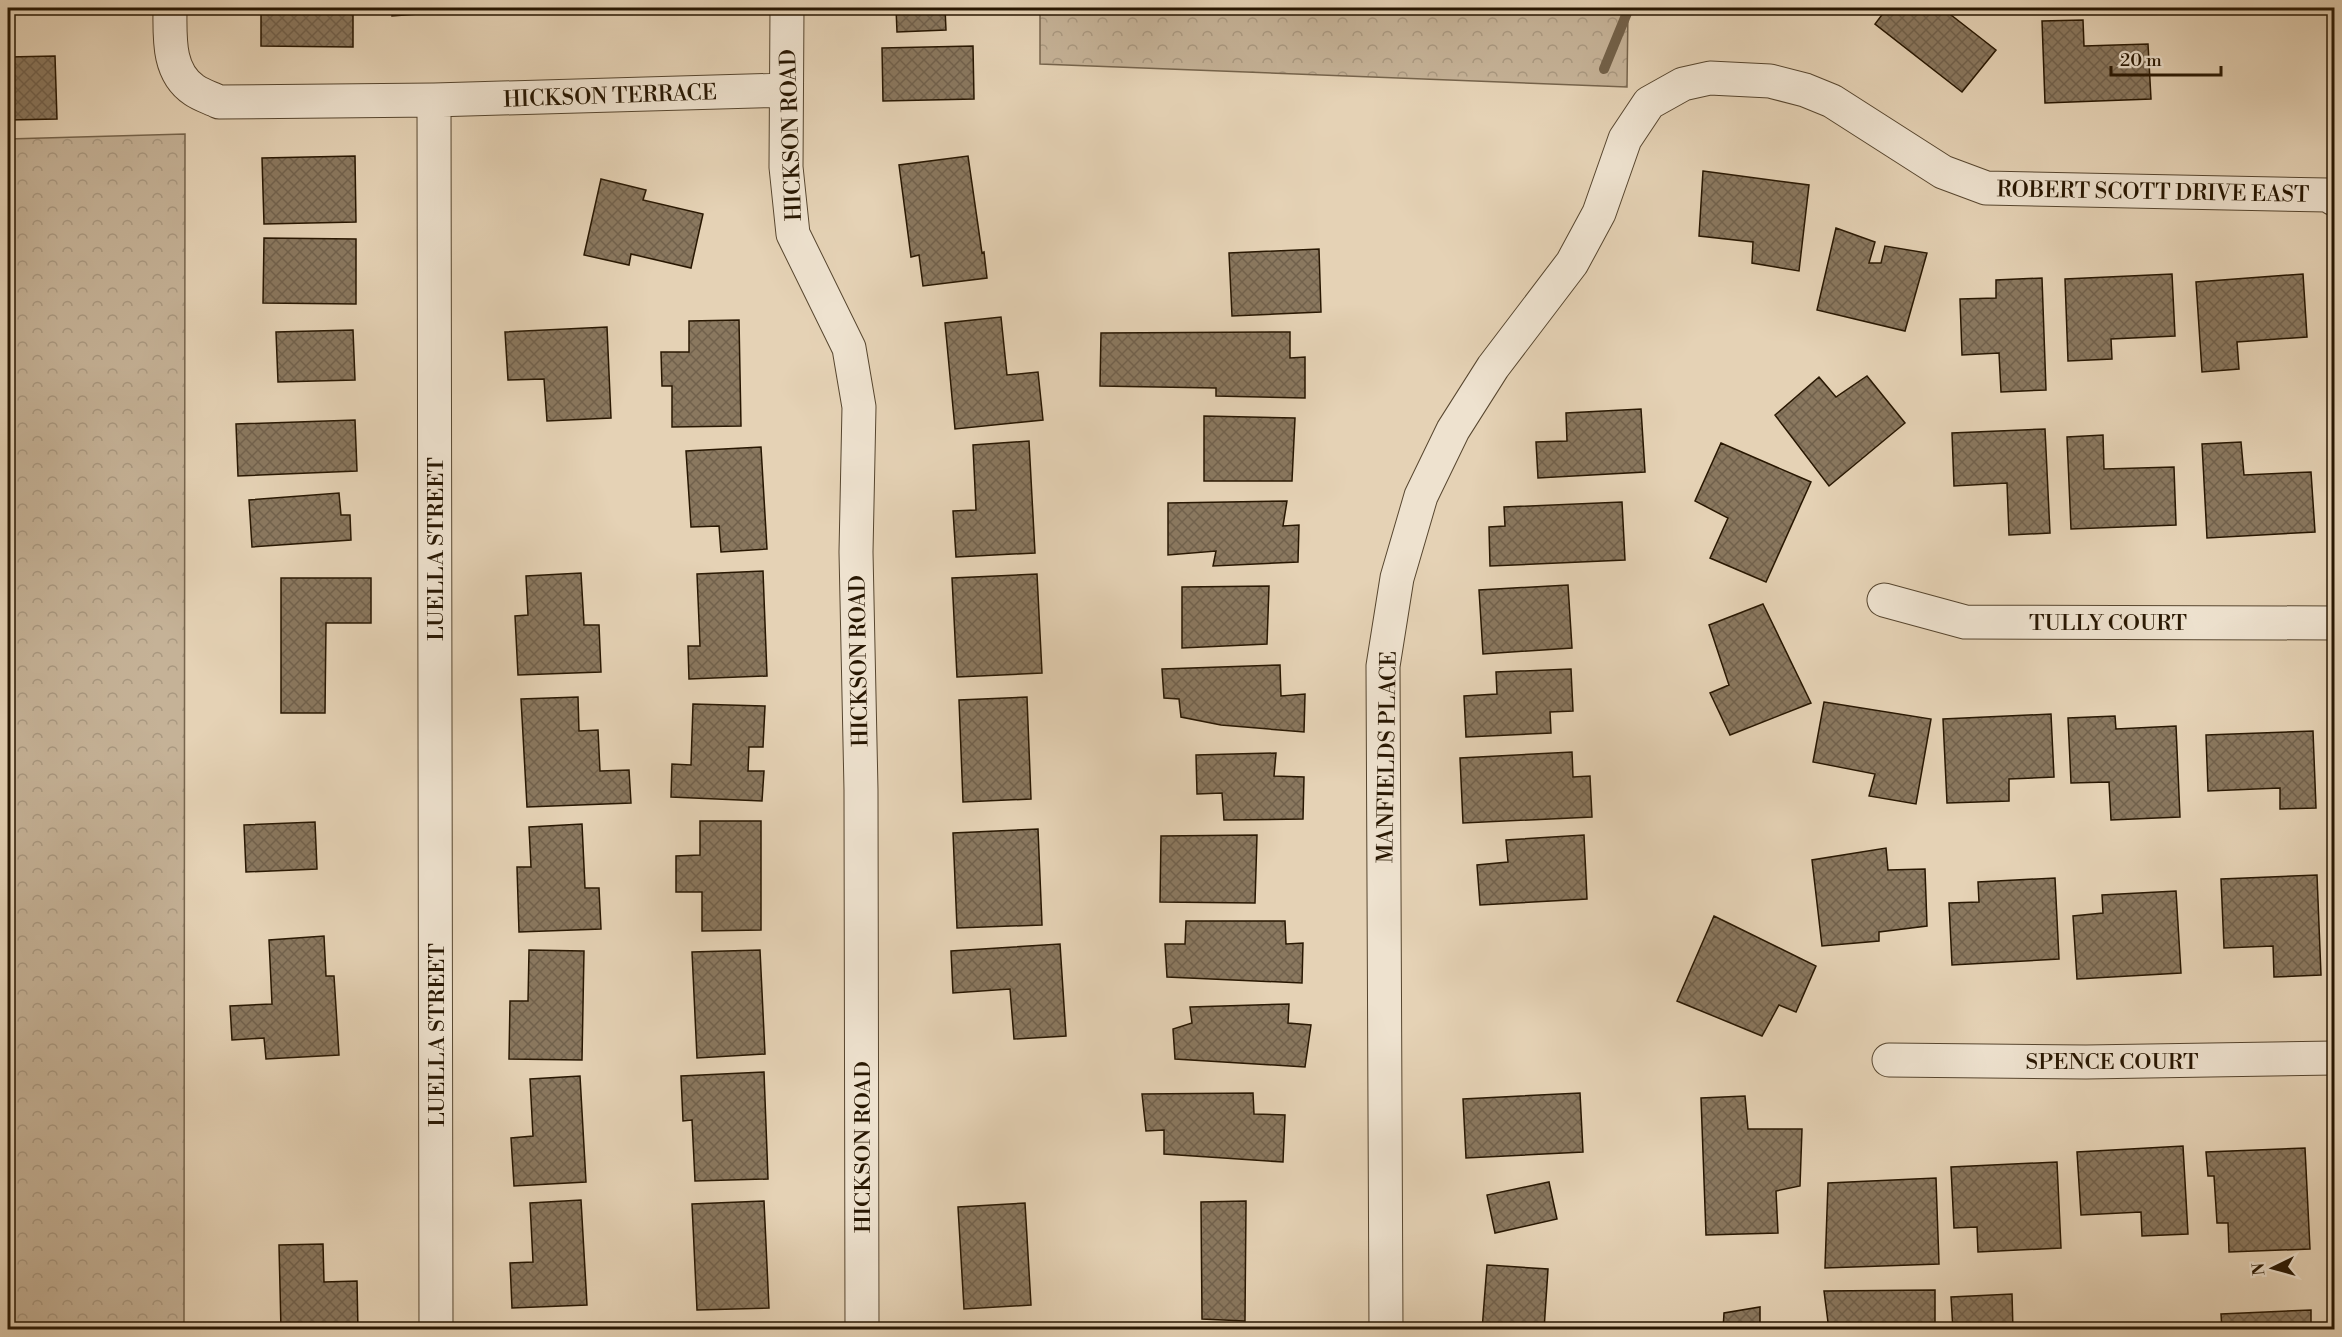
<svg xmlns="http://www.w3.org/2000/svg" width="2342" height="1337" font-family="'Libre Bodoni',serif">
<defs>
<pattern id="forest-crowns" width="20" height="18" patternUnits="userSpaceOnUse" patternTransform="scale(1.5)"><rect width="20" height="18" fill="#c5b297"/><path d="M2 6a3 3 0 1 1 6 0M12 15a3 3 0 1 1 6 0" fill="none" stroke="#a99880"/></pattern>
<pattern id="building-cross-hatch" width="8" height="8" patternUnits="userSpaceOnUse" patternTransform="scale(1.5)"><rect width="8" height="8" fill="#8a785f"/><path d="M0 0l8 8M0 8l8-8" fill="none" stroke="#71614c"/></pattern>
</defs>
<rect width="100%" height="100%" fill="#e5d2b5"/>
<filter id="stains"><feTurbulence type="fractalNoise" baseFrequency=".00333" numOctaves="4"/><feColorMatrix values="0 0 0 0 .2 0 0 0 0 .09 0 0 0 0 .02 0 0 0 .5 -.17"/></filter>
<radialGradient id="worn" r=".72"><stop offset=".6" stop-color="#630" stop-opacity="0"/><stop offset="1" stop-color="#630" stop-opacity=".3"/></radialGradient>
<!-- forest -->
<path fill="url(#forest-crowns)" stroke="#76644c" stroke-width="1.5" d="M1040,8h588l-1,79 -587,-23z
M185,134l-1,1195h-176v-1190z"/>
<g fill="none" stroke-linecap="round" stroke-linejoin="round">
<!-- stream -->
<path stroke="#736149" stroke-width="10" d="M1604,69l25,-61"/>
</g>
<!-- building -->
<path fill="url(#building-cross-hatch)" stroke="#281702" stroke-width="1.5" d="M17,8h33v4h-33z
M261,8h92v39l-92,-1z
M392,8h52l1,4 -53,4z
M896,8h49l1,22 -49,2z
M1887,8h55l54,42 -34,42 -87,-68z
M2083,20l1,26 64,-2 3,55 -106,4 -3,-82z
M973,46l1,53 -91,2 -1,-53z
M55,56l2,63 -49,1v-63z
M355,156l1,66 -92,2 -2,-66z
M968,156l14,97 2,-1 3,26 -64,8 -4,-31 -8,2 -12,-92z
M1703,171l106,14 -10,86 -47,-8 1,-21 -54,-6z
M601,179l45,11 -3,10 60,14 -12,54 -60,-14 -2,11 -45,-10z
M1836,228l39,14 -6,21h12l4,-17 42,7 -22,78 -88,-21z
M264,238l92,1v65l-93,-1z
M1319,249l2,63 -89,4 -3,-63z
M2172,274l3,62 -64,3 1,20 -44,2 -3,-82z
M2303,274l4,63 -70,5 2,27 -37,3 -6,-90z
M2042,278l4,112 -45,2 -2,-39 -37,2 -2,-56 36,-1v-18z
M1001,317l6,58 31,-3 5,48 -88,9 -10,-106z
M739,320l2,106 -69,1v-41h-10l-1,-34h28v-31z
M607,327l4,91 -64,3 -3,-42 -36,1 -3,-48z
M353,330l2,50 -77,2 -2,-50z
M1290,332v26l15,-1v41l-89,-2v-8l-116,-2 1,-53z
M1867,376l38,47 -76,63 -54,-71 44,-38 17,20z
M1641,409l4,63 -107,6 -2,-36 31,-1 -1,-28z
M1204,416l91,2 -3,63h-88z
M355,420l2,51 -119,5 -2,-52z
M2045,429l5,104 -41,2 -2,-52 -53,3 -2,-53z
M2103,435l1,34 70,-2 2,58 -105,4 -4,-92z
M1029,441l6,112 -79,4 -3,-46 23,-1 -3,-65z
M2241,442l3,33 67,-3 4,60 -108,6 -5,-94z
M1721,443l90,39 -45,100 -56,-24 18,-40 -33,-17z
M761,447l6,102 -46,3 -2,-26 -28,1 -5,-76z
M339,493l2,22h9l1,25 -99,7 -3,-47z
M1287,501l-4,25 16,-1 -1,37 -85,4 3,-15 -48,4v-52z
M1622,502l3,58 -135,6 -1,-39 16,-1 -1,-19z
M763,571l4,105 -78,3 -1,-33h12l-3,-72z
M581,573l3,52h15l2,47 -83,3 -3,-59 13,-1 -2,-39z
M1037,574l5,99 -85,4 -5,-99z
M281,578h90v45h-45l-1,90h-44z
M1568,585l4,63 -89,6 -4,-64z
M1269,586l-2,58 -85,4v-61z
M1763,604l48,99 -81,32 -20,-42 19,-8 -20,-60z
M1280,665l1,31 24,-2 -1,38 -83,-7 -40,-8 -2,-18 -15,-1 -2,-29z
M1571,669l2,42 -23,1 1,21 -85,4 -2,-41 33,-2 -1,-22z
M578,697l1,34 19,-1 2,41 29,-1 2,33 -104,4 -6,-108z
M1027,697l4,102 -68,3 -4,-102z
M1824,702l107,17 -15,85 -47,-8 6,-22 -62,-12z
M693,704l72,2 -2,41h-14l-1,24h16l-2,30 -91,-4 1,-33 19,1z
M2051,714l3,63 -45,2v22l-62,2 -4,-84z
M2115,716l1,13 60,-3 4,91 -69,3 -2,-38 -38,1 -3,-65z
M2313,731l3,77 -36,1v-21l-72,3 -2,-56z
M1572,752l1,25 17,-1 2,41 -129,6 -3,-65z
M1276,753l-2,23 30,1 -1,42 -79,1 -2,-27 -25,1 -1,-39z
M700,821h61v109l-59,1v-39h-26v-36l24,-1z
M315,822l2,47 -71,3 -2,-47z
M582,824l3,64h14l2,41 -82,3 -2,-65h14l-2,-40z
M1038,829l4,96 -85,3 -4,-95z
M1257,835l-2,68 -95,-1 1,-66z
M1584,835l3,64 -107,6 -3,-40 31,-3 -2,-22z
M1886,848l2,22 37,-1 2,57 -48,6v9l-57,5 -10,-86z
M2317,875l4,100 -47,2 -1,-31 -49,2 -3,-69z
M2055,878l4,81 -107,6 -3,-62 30,-1 -1,-20z
M2176,891l5,82 -104,6 -4,-63 30,-3 -1,-18z
M1714,916l102,50 -20,46 -17,-7 -17,31 -85,-35z
M1186,921h99l1,23 17,-1 -1,40 -135,-6 -2,-33h20z
M324,936l2,40h8l5,79 -73,4 -2,-21 -32,2 -2,-34 42,-2 -3,-64z
M1060,944l6,92 -52,3 -4,-50 -57,4 -2,-42z
M529,950l55,1 -2,109 -73,-1 1,-58h18z
M760,950l5,104 -68,4 -5,-106z
M1289,1004l-1,19 23,2 -6,42 -130,-8 -2,-30 19,-6 -2,-16z
M764,1072l4,107 -73,2 -3,-61 -9,1 -2,-45z
M580,1076l6,106 -72,4 -3,-48 22,-2 -3,-57z
M1253,1093l1,21 31,1 -2,47 -119,-8v-24l-18,1 -4,-37z
M1580,1093l3,59 -117,6 -3,-59z
M1745,1096l3,33h54l-2,57 -24,5 2,42 -72,2 -5,-137z
M2183,1146l5,88 -46,2 -1,-24 -60,3 -4,-63z
M2305,1148l5,101 -81,3 -1,-29h-11l-3,-47h-6l-2,-24z
M2057,1162l4,86 -83,4 -1,-25 -23,1 -3,-61z
M1936,1178l3,86 -114,4 3,-85z
M1549,1182l8,37 -62,14 -8,-38z
M581,1200l6,105 -75,3 -2,-45 23,-1 -3,-59z
M764,1201l5,107 -72,2 -5,-106z
M1246,1201l-1,120 -43,-2 -1,-117z
M1025,1203l6,102 -67,4 -6,-102z
M323,1244l1,38 33,-1 1,49h-77l-2,-85z
M1487,1265l61,4 -4,61h-62z
M1935,1290v40h-106l-5,-39z
M2012,1294l1,36h-60l-2,-33z
M1760,1307v23h-37l1,-17z
M2311,1310v20h-89l-1,-16z
M761,1324v6l-81,-1z
M2185,1324v6h-73v-3z
M1029,1325l1,5h-74v-1z"/>
<g fill="none" stroke-linecap="round" stroke-linejoin="round">
<defs>
<path id="minor" d="M170,8c0,28 -3,64 24,82 7,5 17,8 25,12l215,-2 352,-10
M787,8l-1,159 7,67 56,114 10,59 -3,145 5,238 1,540
M434,100l2,1230
M1884,600l81,22 369,1
M1889,1060l197,2 248,-4
M1386,1330l-3,-664 14,-88 24,-82 32,-66 40,-63 79,-104 27,-50 26,-74 24,-36 34,-19 27,-6 60,3 35,9 27,11 111,71 43,16 341,7 7,4"/>
</defs>
<!-- minor casing -->
<use href="#minor" stroke="#57462f" stroke-width="35"/>
<!-- minor -->
<use href="#minor" stroke="#eee2cf" stroke-width="33"/>
</g>
<g text-anchor="middle" stroke-width="4.5" stroke-linejoin="round" paint-order="stroke">
<!-- street labels -->
<g font-size="22" fill="#281702" stroke="#eee2cf">
<text transform="translate(610 95) rotate(-2)" y="8">HICKSON TERRACE</text>
<text transform="translate(790 135) rotate(-92)" y="8">HICKSON ROAD</text>
<text transform="translate(2153 191) rotate(1)" y="8">ROBERT SCOTT DRIVE EAST</text>
<text transform="translate(435 549) rotate(-90)" y="8">LUELLA STREET</text>
<text x="2108" y="630">TULLY COURT</text>
<text transform="translate(858 661) rotate(-91)" y="8">HICKSON ROAD</text>
<text transform="translate(1386 757) rotate(-89)" y="8">MANFIELDS PLACE</text>
<text transform="translate(436 1035) rotate(-90)" y="8">LUELLA STREET</text>
<text x="2112" y="1069">SPENCE COURT</text>
<text transform="translate(862 1147) rotate(-90)" y="8">HICKSON ROAD</text>
</g>
</g>
<!-- margin -->
<rect width="2342" height="1337" fill="none" stroke="#e5d2b5" stroke-width="30"/>
<rect x="9" y="9" width="2324" height="1319" fill="none" stroke="#281702" stroke-width="3"/>
<rect x="15" y="15" width="2312" height="1307" fill="none" stroke="#281702" stroke-width="1.5"/>
<!-- north arrow -->
<g transform="translate(2273 1268) rotate(265)" stroke="#eee2cf" stroke-width="4.5" paint-order="stroke">
<path d="M0-4.5L10 22L0 15L-10 22Z" fill="#281702"/>
<text y="-9" font-size="16" font-weight="bold" text-anchor="middle" fill="#281702">N</text>
</g>
<!-- scale -->
<path d="M2111 66v9h110v-9" fill="none" stroke="#281702" stroke-width="3"/>
<text x="2120" y="66" font-size="18" fill="#281702" stroke="#eee2cf" stroke-width="4.5" paint-order="stroke">20 m</text>
<rect width="100%" height="100%" filter="url(#stains)"/>
<rect width="100%" height="100%" fill="url(#worn)"/>
</svg>
